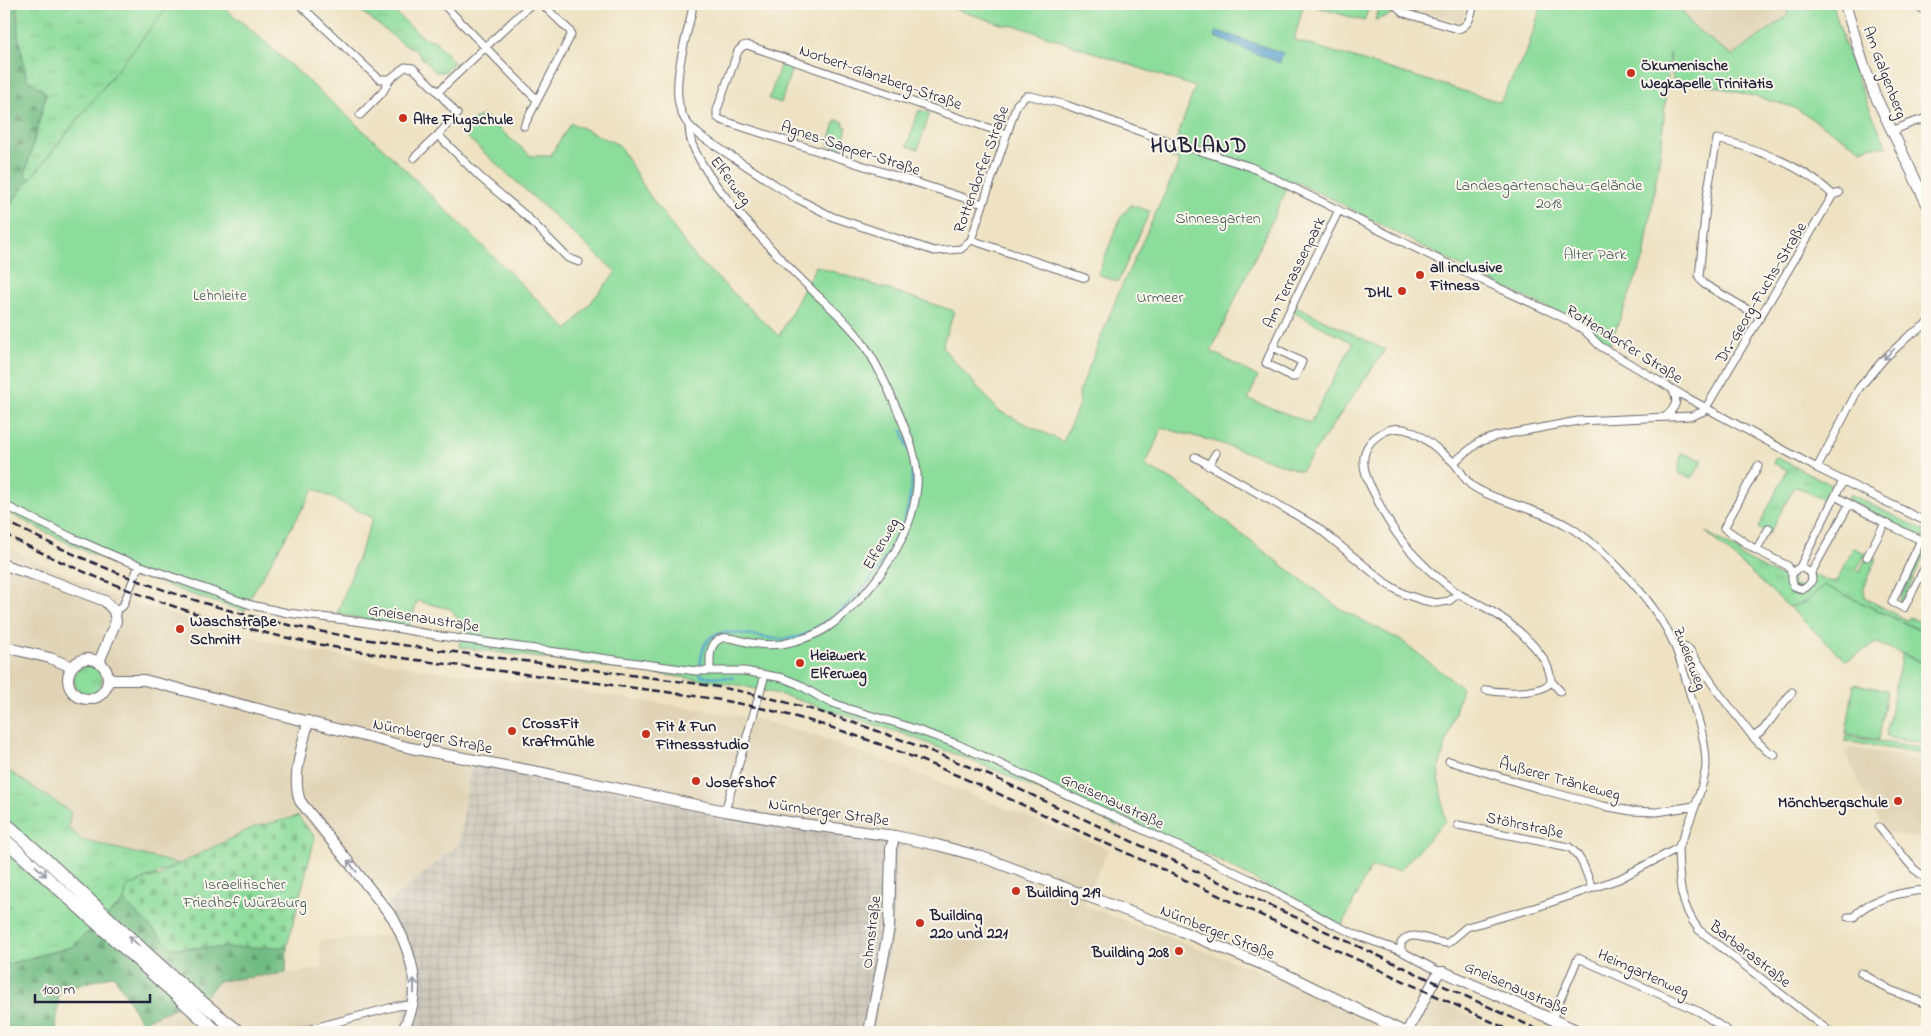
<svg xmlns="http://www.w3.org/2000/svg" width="1931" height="1036" font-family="'Indie Flower',sans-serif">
<defs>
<pattern id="industrial-grid" width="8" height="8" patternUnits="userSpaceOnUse" patternTransform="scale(1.25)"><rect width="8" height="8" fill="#c9c4b8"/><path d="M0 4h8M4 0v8" fill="none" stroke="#aca89f"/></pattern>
<pattern id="grass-tufts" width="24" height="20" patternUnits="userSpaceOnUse" patternTransform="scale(1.25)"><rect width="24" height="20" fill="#8cdc9b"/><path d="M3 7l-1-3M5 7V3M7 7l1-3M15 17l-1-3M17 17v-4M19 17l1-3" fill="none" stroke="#78bc86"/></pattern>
<pattern id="forest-firs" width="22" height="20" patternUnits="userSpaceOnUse" patternTransform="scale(1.25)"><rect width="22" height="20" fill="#71bc83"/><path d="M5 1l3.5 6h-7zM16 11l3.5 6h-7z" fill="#5c986c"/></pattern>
<pattern id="cemetery-stones" width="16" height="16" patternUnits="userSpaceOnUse" patternTransform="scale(1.25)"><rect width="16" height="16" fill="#8cdc9b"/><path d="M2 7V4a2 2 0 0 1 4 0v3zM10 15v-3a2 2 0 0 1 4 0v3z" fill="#78bc86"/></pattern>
<pattern id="water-ripples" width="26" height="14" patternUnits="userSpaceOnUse" patternTransform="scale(1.25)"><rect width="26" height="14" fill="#57a2cf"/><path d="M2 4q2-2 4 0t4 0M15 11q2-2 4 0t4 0" fill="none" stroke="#4884a9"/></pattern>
</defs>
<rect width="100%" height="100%" fill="#fbf7ec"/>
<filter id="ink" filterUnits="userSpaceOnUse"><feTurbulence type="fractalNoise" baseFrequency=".02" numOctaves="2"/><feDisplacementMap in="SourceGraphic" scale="10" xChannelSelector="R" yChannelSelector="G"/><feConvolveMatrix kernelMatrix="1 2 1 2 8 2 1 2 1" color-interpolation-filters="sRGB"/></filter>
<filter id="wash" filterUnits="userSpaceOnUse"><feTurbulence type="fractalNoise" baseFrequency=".0096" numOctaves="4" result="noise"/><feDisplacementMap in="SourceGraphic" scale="20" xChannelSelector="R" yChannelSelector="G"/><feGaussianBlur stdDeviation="1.12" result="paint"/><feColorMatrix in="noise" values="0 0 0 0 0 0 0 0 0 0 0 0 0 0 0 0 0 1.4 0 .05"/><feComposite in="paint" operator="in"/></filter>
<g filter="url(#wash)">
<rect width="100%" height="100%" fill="#eee2c3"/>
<!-- built -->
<path fill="#e0d3b5" d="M1407,4h60l-6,18 -55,-15z
M1679,4h106l3,11 -55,41 -42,-31z
M4,546l108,50 114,35 87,21 386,57 60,11 41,11 77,27 232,91 -26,56 175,66 83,29 64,29 19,-35 81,38h-633l21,-101 3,-72 5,-11 6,-3 -435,-85 -13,84 -71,59 -90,-89 -21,5 -98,45 -97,-24 -14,-13 3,-15 -67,-44z
M1853,748l74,13v79l-41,-8 -26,-46 -15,-35z
M395,935l10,22 4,16v15l-6,34 -8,10h-247l-7,-10 66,-27 11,-14 104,-12 -3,-28z"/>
<!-- industrial -->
<path fill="url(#industrial-grid)" d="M472,759l253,54 145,19 38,13 -7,3 -5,11 -3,72 -21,101h-477l8,-10 6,-34v-15l-4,-16 -10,-22 -7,-32 71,-59z"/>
<!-- grass -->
<path fill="url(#grass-tufts)" stroke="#577f6b" d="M17,4h153l-140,175 -5,-4 21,-80 -4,-6 -15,-9 -9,-45z
M352,4h33l38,33 12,4 19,21 -9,10h-10l-21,-23 -11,-5z
M1307,4h50l12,3 -5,14z
M1385,5l5,1 6,5 -8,5 -13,4 5,-14z
M1776,457l58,29 -7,16 -32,-16 -26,48 -11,-6 29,-58 -14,-7z
M1850,494l77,38v7l-80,-39z
M1706,532l34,20 -1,3 40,21 4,-6 8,4 3,12 13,2 4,-15 20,9h5l18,-35 12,7 -10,16 3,2 9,-17 9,4 -13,28 1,11 41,22 4,-3 17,9v7l-103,-48 -18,17 -17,5z
M1925,548l1,3 -24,51 -3,-1 24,-52z
M74 680a14 14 0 1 1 28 0a14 14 0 1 1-28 0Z
M4,768l67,44 -3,15 14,13 97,24 -52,23 -3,14 -53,46 -67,18z"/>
<!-- forest -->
<path fill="url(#forest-firs)" stroke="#4a6f5f" d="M4,4h13l1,31 9,45 15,9 4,6 -21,79 5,5 -26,33z
M124,901l48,47 115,-1 -1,26 -68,8 -11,14 -66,27 -27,-47 -55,16 -3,41h-52v-67l67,-18z"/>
<!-- cemetery -->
<path fill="url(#cemetery-stones)" stroke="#577f6b" d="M298,816l17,21 -28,110 -115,1 -48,-47 3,-14 29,-12 1,2 6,-2v-3l91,-45z"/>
<!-- park -->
<path fill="#8cdc9b" stroke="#577f6b" d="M170,4h49l30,24 137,123 182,179 48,-58 -158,-143 25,-14 48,41h19l21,-33 48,22 30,50 47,63 83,78 37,-70 138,45 -12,36 57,64 64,31 17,-40 -1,-9 39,-99 62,-133 -10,-3 25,-71 -175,-60 -19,-3 -61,-20h362l1,3 -9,33 206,62 28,-54 14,-44h137l12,21 42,31 55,-41 -3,-11h48c13,50 32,96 54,143l-17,-1 -8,4 -69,-43 -78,-21 -42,-6 -4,-27 -7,88 -18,117 -35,88 -31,-23 -130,-63 -116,-61 -41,-19 -80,171 47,26 -10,22 62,24 43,-80 -60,-31 3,-6 89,44 -84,121 -88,-30 -51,-13 -17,38 33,17 59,48 102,77 63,33 60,47 -24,83 7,50 -45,49 -30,-2 -28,58 -126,-67 -95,-42 -4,9 -122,-56 -88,-35 -121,-39 -47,-11 -280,-38 4,-21 -12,-17 -34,-8 -8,27 -72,-14 36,-96 -59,-29 -66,112 -3,10c-84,-23 -165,-60 -241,-101v-298z
M781,63l11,4 -11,36 -12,-4z
M919,110l11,3 -12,36 -11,-3z
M836,120l8,2 -1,3 4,2 -6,22 -13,-4z
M1131,205l19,6 -32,71 -20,-8 23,-57z
M1681,453l22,7 -11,18 -14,-5z
M1824,585l103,49v30l-50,-21 -31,18 -57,-54 17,-5z
M1902,654l25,11v79l-38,-6 -3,-3z
M1854,684l33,6 -8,50 -33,-6z
M1846,736l81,13v6l-82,-14z"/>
<!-- water -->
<path fill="url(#water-ripples)" stroke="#3c6285" d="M1217,31l66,22 -3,10 -65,-26z"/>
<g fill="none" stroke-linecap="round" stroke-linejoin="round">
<!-- stream -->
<path stroke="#57a2cf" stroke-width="2.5" d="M733,678l-32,-2c-1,-13 0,-36 14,-41 22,-9 56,10 83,2 39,-13 80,-61 98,-97 10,-19 16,-44 16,-66 1,-14 -5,-31 -10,-44"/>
</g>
</g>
<g filter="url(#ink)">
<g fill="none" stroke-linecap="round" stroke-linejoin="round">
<defs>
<path id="street" d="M299,4l80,75h11l15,-12 8,1 25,24 19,22 -19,21 43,43 45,38 42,42 11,4
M443,4l94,96
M692,4v7c-6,29 -22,75 -10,103 4,10 12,16 20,23l92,60 39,20 101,34 27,-2 10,-9 46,-136 9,-8h5l35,9 87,31 98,31 209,103 104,48 20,12 16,16 84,50 133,72 110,54
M1394,4l10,9 54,16c12,-3 13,-15 16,-25
M1917,4l10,9
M438,92l93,-88
M360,115l22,-22 8,-14
M689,125c0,6 1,13 3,19 12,29 34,54 54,77 22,25 45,49 69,72 16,15 34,30 47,49 16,22 27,49 38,74 9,22 19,46 17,70 -4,52 -47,111 -89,141 -13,9 -31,14 -46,17 -10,1 -21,1 -30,-1 -10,-1 -20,-7 -30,-5 -14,5 -12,21 -12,33
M524,126l47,-91 -1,-4 -28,-27
M1892,131l19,-8 16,-5
M414,158l24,-23
M983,204l-262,-84 -4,-3v-7l21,-59 5,-5 4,-1 259,89
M971,240l114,38
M1760,317l-56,-33 -5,-7 8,-82 10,-56c41,10 86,27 116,56
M1273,347l29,15 -7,15h-3l-26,-14c22,-52 48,-102 73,-153
M1666,416c10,-9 13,-15 6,-27
M1195,457l122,70 70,57 17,10 18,6 14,3 13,-2 9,-7
M1454,462l25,-20 18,-6 81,-15 114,-5 12,-5 129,-216 6,-2
M1208,466l8,-13
M1758,466l-34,62 32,22 32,16 4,8
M1817,468l42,-80 25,-29 26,-24 17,-11
M1843,481l-8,15 50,27 42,20
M4,505l69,33 46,20 132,47 37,8 74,9 78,14 256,35h48l39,7 15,6 25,15 23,9 57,17 54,19 295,136 81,44 28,13 40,14 39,21
M1921,540l-29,62 12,6 23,-45
M1756,550l13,-22
M1867,557l18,-34
M1800,567l11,6 1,7c-5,9 -9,11 -18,6 -4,-9 -3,-14 6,-19l35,-71
M1811,573l38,-68
M114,611l9,-5 16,-41
M1674,644l15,5 29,43 35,45 14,14 8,4
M1551,681l9,10
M1753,737l10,-7 29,-38
M1449,761l91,28 63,17 28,5 26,1 37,-6
M725,811l40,-136
M1458,825l111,22c14,10 17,26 23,41
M1879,827l35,42 13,10
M1678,848c1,32 1,56 21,82l131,102
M1848,917h6c13,-18 52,-26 73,-27
M1401,951v-8c11,-16 31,1 47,0l19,-16 70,-20 82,-28 59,-31c9,-17 27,-65 28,-83 0,-24 -8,-46 -15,-68 -5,-18 -10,-36 -17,-53 -17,-40 -65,-91 -101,-115 -20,-13 -46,-20 -68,-28 -11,-4 -25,-9 -34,-16 -7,-6 -11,-16 -17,-22 -4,-5 -10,-8 -14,-12 -16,-13 -36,-31 -58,-18 -26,15 -20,38 -8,60 5,10 9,20 15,29 17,28 41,51 67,70 8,6 17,9 25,13 18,10 34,21 48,36 11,11 21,25 22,40 -7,14 -50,12 -65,9
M1861,973l29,17 37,14
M1552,1019l26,-61 122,54 29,20
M299,1032l98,-26 16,-1"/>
<path id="secondary" d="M1845,4l18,59 11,30 53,111
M4,565l40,13 61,23 9,10 2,10 -17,41
M4,647l46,11 22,9
M68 679a20 20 0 1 1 40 0a20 20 0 1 1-40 0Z
M108,680h36l267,68 132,25 182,38 70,12 100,13 42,9 45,12 199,74 102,42 121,59
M308,721c-5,25 -17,55 -8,80l93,117c20,38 31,75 9,114
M869,1032l20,-104 2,-80 4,-12
M1407,1032l29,-55 4,-5h4l137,60"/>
<path id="highway" d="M4,822c79,69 152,146 235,210
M4,839l213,193"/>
</defs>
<!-- street casing -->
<use href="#street" stroke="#69656b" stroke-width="9"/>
<!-- secondary casing -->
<use href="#secondary" stroke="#69656b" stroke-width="12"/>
<!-- highway casing -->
<use href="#highway" stroke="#69656b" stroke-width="14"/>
<!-- street -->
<use href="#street" stroke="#fff" stroke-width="7"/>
<!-- secondary -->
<use href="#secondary" stroke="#fff" stroke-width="10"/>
<!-- highway -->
<use href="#highway" stroke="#fff" stroke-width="12"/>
<!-- rail -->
<path stroke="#22223b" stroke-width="2.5" stroke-dasharray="8 4" stroke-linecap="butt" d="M4,520c105,56 218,95 336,115 91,16 184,25 276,38 42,6 86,10 128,19 86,19 168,50 249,85l550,255
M4,534c99,51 203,89 313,110 103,19 207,29 310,43 48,6 96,12 142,23 75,18 147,47 217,78l528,244"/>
</g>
<!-- one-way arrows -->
<defs><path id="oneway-shaft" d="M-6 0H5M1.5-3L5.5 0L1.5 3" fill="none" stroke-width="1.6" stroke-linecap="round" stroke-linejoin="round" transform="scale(1.25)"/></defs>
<g stroke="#9c9ca7">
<use href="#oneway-shaft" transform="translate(1889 354) rotate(137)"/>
<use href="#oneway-shaft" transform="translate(352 866) rotate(-128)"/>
<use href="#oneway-shaft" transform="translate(41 871) rotate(43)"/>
<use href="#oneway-shaft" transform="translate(134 941) rotate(-137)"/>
<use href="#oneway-shaft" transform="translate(414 986) rotate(-90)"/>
</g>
</g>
<!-- markers -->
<g fill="#c8321e" stroke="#fbf7ec" stroke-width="2">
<circle cx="1631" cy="73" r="5"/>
<circle cx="403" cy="118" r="5"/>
<circle cx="1420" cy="275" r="5"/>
<circle cx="1402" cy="291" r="5"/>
<circle cx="180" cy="629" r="5"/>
<circle cx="800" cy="663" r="5"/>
<circle cx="512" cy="731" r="5"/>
<circle cx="646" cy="734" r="5"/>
<circle cx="696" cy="781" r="5"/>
<circle cx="1898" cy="801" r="5"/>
<circle cx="1016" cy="891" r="5"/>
<circle cx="920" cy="923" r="5"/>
<circle cx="1179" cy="951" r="5"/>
</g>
<g text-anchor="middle" stroke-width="4" stroke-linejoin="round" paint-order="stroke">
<!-- poi labels -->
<g font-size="16" font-weight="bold" fill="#22223b" stroke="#fbf7ec" text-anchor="start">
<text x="1641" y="70">Ökumenische<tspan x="1641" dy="18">Wegkapelle Trinitatis</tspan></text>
<text x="413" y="124">Alte Flugschule</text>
<text x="1430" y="272">all inclusive<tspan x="1430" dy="18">Fitness</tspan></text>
<text x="1392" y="297" text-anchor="end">DHL</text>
<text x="190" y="626">Waschstraße<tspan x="190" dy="18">Schmitt</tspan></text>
<text x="810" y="660">Heizwerk<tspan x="810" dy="18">Elferweg</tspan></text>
<text x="522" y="728">CrossFit<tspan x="522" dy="18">Kraftmühle</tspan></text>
<text x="656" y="731">Fit &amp; Fun<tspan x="656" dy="18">Fitnessstudio</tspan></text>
<text x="706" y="787">Josefshof</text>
<text x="1888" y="807" text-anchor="end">Mönchbergschule</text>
<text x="1026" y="897">Building 219</text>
<text x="930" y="920">Building<tspan x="930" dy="18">220 und 221</tspan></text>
<text x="1169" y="957" text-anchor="end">Building 208</text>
</g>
<!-- street labels -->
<g font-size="16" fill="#22223b" stroke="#fbf7ec">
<text transform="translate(1886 72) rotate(69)" y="6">Am Galgenberg</text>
<text transform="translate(881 76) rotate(19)" y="6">Norbert-Glanzberg-Straße</text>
<text transform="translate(851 147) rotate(18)" y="6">Agnes-Sapper-Straße</text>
<text transform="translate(980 169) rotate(-70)" y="6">Rottendorfer Straße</text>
<text transform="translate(732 180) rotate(53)" y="6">Elferweg</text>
<text transform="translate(1293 272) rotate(-64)" y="6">Am Terrassenpark</text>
<text transform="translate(1760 292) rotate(-59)" y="6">Dr.-Georg-Fuchs-Straße</text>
<text transform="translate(1625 343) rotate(32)" y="6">Rottendorfer Straße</text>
<text transform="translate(880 543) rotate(-60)" y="6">Elferweg</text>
<text transform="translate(424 617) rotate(9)" y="6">Gneisenaustraße</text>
<text transform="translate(1691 658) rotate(69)" y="6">Zweierweg</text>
<text transform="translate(433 735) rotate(12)" y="6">Nürnberger Straße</text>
<text transform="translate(1560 778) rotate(15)" y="6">Äußerer Tränkeweg</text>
<text transform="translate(1113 800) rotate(25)" y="6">Gneisenaustraße</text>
<text transform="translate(829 811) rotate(8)" y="6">Nürnberger Straße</text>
<text transform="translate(1525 824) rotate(12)" y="6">Stöhrstraße</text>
<text transform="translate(1218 931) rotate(22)" y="6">Nürnberger Straße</text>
<text transform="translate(870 932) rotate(-83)" y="6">Ohmstraße</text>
<text transform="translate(1751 953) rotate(38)" y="6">Barbarastraße</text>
<text transform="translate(1644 972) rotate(24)" y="6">Heimgartenweg</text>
<text transform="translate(1517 987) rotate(24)" y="6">Gneisenaustraße</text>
</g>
<!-- park labels -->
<g font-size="16" fill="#425a58" stroke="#fbf7ec">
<text x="1549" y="190">Landesgartenschau-Gelände<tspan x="1549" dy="18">2018</tspan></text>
<text x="1218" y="223">Sinnesgarten</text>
<text x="1595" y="259">Alter Park</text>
<text x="220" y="300">Lehnleite</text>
<text x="1160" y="302">Urmeer</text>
<text x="245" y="889">Israelitischer<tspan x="245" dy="18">Friedhof Würzburg</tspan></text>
</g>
<!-- district labels -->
<g font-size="21" font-weight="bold" letter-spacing="1" fill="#22223b" stroke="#fbf7ec">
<text x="1199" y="152">HUBLAND</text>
</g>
</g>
<!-- margin -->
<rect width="1931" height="1036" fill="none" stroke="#fbf7ec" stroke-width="20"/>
<!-- scale -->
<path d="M35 994v8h115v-8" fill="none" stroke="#22223b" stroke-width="2.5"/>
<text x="42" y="994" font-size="15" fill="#22223b" stroke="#fbf7ec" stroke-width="4" paint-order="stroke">100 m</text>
</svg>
